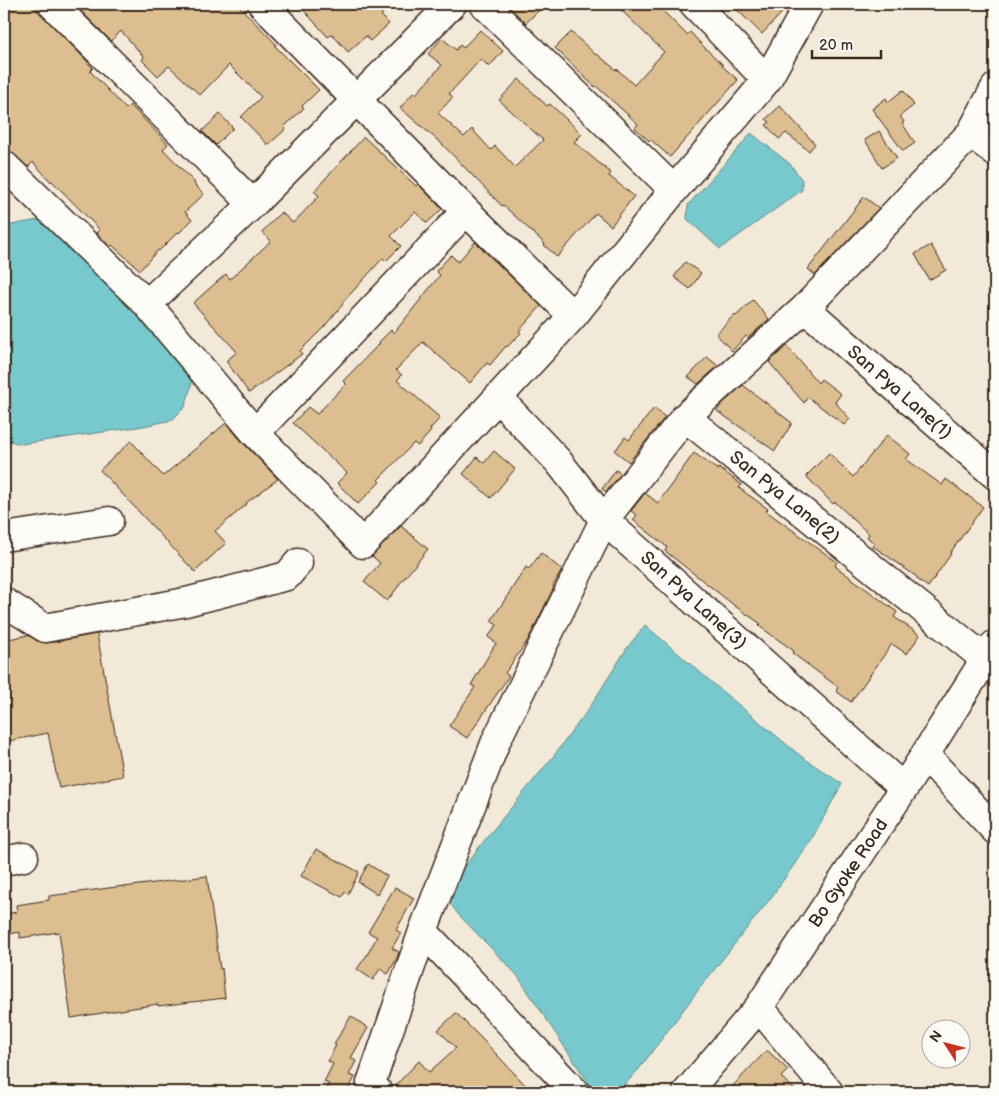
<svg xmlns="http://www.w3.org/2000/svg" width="999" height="1096" font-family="'Balsamiq Sans',sans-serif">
<rect width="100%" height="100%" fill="#f3e9d8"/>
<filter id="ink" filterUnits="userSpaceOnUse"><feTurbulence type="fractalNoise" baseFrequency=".02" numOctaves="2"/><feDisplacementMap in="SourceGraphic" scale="10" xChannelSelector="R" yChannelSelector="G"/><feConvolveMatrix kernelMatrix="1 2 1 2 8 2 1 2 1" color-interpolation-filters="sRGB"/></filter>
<g filter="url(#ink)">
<!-- water -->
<path fill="#77c9cd" stroke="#5f8987" d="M751,133l39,31 12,16v10l-82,59 -33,-30 1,-14 55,-62z
M38,220l19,10 120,125 15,28 -7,24 -13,13 -28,6 -122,18 -18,-4v-208l7,-7z
M645,625l78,67 79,65 40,27 -32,58 -40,57 -71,90 -60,80 -21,23h-22l-3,-2 -76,-115 -59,-61 -11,-15 5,-17 36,-46 64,-78 36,-48 39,-62z"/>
<!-- building -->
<path fill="#dcbe90" stroke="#3b2a1e" d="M4,4h27l57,58h-1l6,6 -3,3 36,38 4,-4 38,39 -5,5 32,34 -1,1 10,10 -19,18 7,8 -13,13 -1,-1 -19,19 -1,-1 -18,20 -28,-25 -2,2 -13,-14 3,-3 -48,-49 -1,1 -18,-20 -5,5 -14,-13 -10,-5z
M87,4h150l39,40 -1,2 44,44 -17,16 2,2 -20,19 2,2 -18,16 -27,-28 20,-20 -32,-32 -29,30 -31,-29 -11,10 -16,-16 2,-3 -23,-26 -10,10 -31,-31z
M298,4h94l-11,11 8,9 -19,17 -4,-5 -18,16 -16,-18 -4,3z
M506,4h39l-19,19z
M615,4h41l31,31 3,-3 13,14 20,19 -1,1 16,14 -68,77 -20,-18 -1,2 -14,-13 3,-4 -42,-38 -1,1 -15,-14v-1l-25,-24 16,-16 25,23 1,-1 19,16 1,-1 17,16 30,-33z
M731,4h59l-28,30z
M480,30l23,21 -14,16 -8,-8 -32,35 4,3 -15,16 26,24 8,-8 19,21 4,-4 20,21 28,-27 -44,-40 20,-21 28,27 3,-2 32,30 -8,8 37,31 -2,3 25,20 -23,30 -15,-13 -39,44 -13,-12 1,-1 -42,-39 -1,1 -60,-62 -42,-36 14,-16 2,2 26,-29 -14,-11 14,-16 14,12 4,-5 3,3z
M903,90l11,15 -14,11 4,6 -2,1 13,20 -12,8 -31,-42 14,-11 2,4z
M780,106l35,38 -6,7 -23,-18 -7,6 -13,-14 4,-3 -4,-3z
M220,114l13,14 -17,17 -14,-14z
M879,131l18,27 -15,10 -17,-28z
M364,137l52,49 2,-2 24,25 -15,14 -12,-11 -24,24 10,10 -15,15 -3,-3 -29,32 -12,13 1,1 -19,23 -24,24 2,3 -53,39 -23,-32 11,-9 -44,-49 33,-29 4,5 41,-38 -9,-9 19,-20 12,11 26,-27 -5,-5z
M864,197l15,11 -64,67 -7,-6z
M475,242l66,64 -22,25 2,2 -14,14 -1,-1 -16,19 -3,-2 -17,20 -47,-41 -27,28 6,5 -5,5 43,38 -10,11 1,2 -13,15 -4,-3 -36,37 2,2 -22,22 -21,-21 10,-10 -54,-50 15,-16 9,7 29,-30 -3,-3 37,-38 -1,-1 12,-12 3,3 46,-58 -4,-4 15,-16 7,7z
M931,245l15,25 -17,10 -14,-26z
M685,262l16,11 -11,16 -16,-12z
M753,300l16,19 -21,19 -2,-2 -14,15 -16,-17 18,-19 2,1z
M787,346l31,37 3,-4 20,15 -6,8 15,17 -6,6 -36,-28 -4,6 -35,-41z
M707,357l11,9 -20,18 -10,-7z
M743,385l49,38 -17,28 -58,-40 4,-6z
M654,408l11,9 -36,45 -14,-11 10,-14 4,3z
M226,423l18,21 34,35 -32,24 1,1 -32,27 11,12 -31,29 -95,-102 31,-29 32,35z
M887,435l23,19 -4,5 36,26 4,-6 37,28 -33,46 1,1 -23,33 -11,-8v-2l-44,-31 2,-2 -8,-7 2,-3 -34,-32 -2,2 -27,-28 23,-23 24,24z
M494,451l21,18 -24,29 -28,-24 14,-17 7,6z
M694,453l24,17 1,-2 23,17 -3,3 29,21 -2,2 71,51 -2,4 62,46 -3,5 26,18 -13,19 -15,-10 -41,58 -15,-11 2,-4 -46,-34 2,-2 -35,-25 2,-2 -26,-18 -70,-55 2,-4 -34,-27 4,-5 -6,-4 14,-18 13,10z
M616,470l5,4 -15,18 -4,-3z
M401,526l27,23 -30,37v1l-11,14 -23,-19 16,-19 -8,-7z
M541,553l21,17 -9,16 1,1 -26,53 -23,33 4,3 -42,62 -18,-12 26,-39 -4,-2 25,-42 -8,-6 9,-12 -6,-4 35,-54 3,2z
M97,634l26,142 -64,12 -11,-55 -44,9v-102l24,-5 9,6 11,2z
M316,849l43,23 -11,22 -3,-2 -3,5 -41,-21z
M368,864l19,12 -10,18 -19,-12z
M207,876l13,93 2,-1 3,30 -67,8v-2l-87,14 -12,-86 -39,6v-6l-16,3v-21l13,-2 -1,-7 33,-5v-4l75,-10v1z
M395,887l19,11 -18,32 5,3 -9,15 7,4 -2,6 -9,16 -8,-5 -7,11 -16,-11 10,-14 10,-18 -9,-5z
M456,1013l25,25 51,54h-139v-4l26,-27 10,11 27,-24 -18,-18z
M351,1016l17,12 -17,30 5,3 -7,14 6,2 -8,15h-22l4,-8 -5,-2 9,-18 -5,-3 8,-16 -2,-1z
M767,1050l21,20 -7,7 16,15h-70z"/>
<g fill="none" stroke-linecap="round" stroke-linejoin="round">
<defs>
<path id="minor" d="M52,4l201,200
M262,4l204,207 107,105
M484,4l190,186
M694,4l73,76
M971,133l24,-45
M4,165l143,139 108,129 108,111 210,-228 101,-126 93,-110 42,-76
M147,304l106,-100 199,-200
M805,308l190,167
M498,398l60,63 46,59 270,242 30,26
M685,417l120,-109 166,-175 24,19
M255,433l211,-222
M4,537l105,-16
M4,602l41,26 141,-26 101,-26 11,-13
M925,755l70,75
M4,861l20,-4
M423,931l152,161
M759,1007l70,85
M378,1092l-7,-9 52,-152 73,-190 108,-221 81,-103 300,242
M687,1092l72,-85 145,-219 90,-143"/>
</defs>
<!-- minor casing -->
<use href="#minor" stroke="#3b2a1e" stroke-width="31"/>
<!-- minor -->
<use href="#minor" stroke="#fdfcf7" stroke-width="28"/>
</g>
</g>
<g text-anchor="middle" stroke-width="5" stroke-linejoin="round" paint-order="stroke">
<!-- street labels -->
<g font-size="18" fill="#3b2a1e" stroke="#fdfcf7">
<text transform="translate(900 392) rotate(41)" y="6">San Pya Lane(1)</text>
<text transform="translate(785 497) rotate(39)" y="6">San Pya Lane(2)</text>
<text transform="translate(694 600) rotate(42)" y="6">San Pya Lane(3)</text>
<text transform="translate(848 873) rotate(-56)" y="6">Bo Gyoke Road</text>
</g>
</g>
<!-- margin -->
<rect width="999" height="1096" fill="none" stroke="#fdfcf7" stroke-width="20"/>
<rect x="10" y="10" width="979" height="1076" fill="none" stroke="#3b2a1e" stroke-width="2" filter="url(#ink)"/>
<!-- north arrow -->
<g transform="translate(946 1044) rotate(306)"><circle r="24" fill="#fdfcf7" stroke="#afa8a0"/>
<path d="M0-4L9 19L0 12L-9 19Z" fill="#c8321e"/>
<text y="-8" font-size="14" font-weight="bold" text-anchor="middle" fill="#3b2a1e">N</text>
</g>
<!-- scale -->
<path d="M812 50v8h69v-8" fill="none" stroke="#3b2a1e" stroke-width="2.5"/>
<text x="819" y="50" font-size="15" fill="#3b2a1e" stroke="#fdfcf7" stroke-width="4" paint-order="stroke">20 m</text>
</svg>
